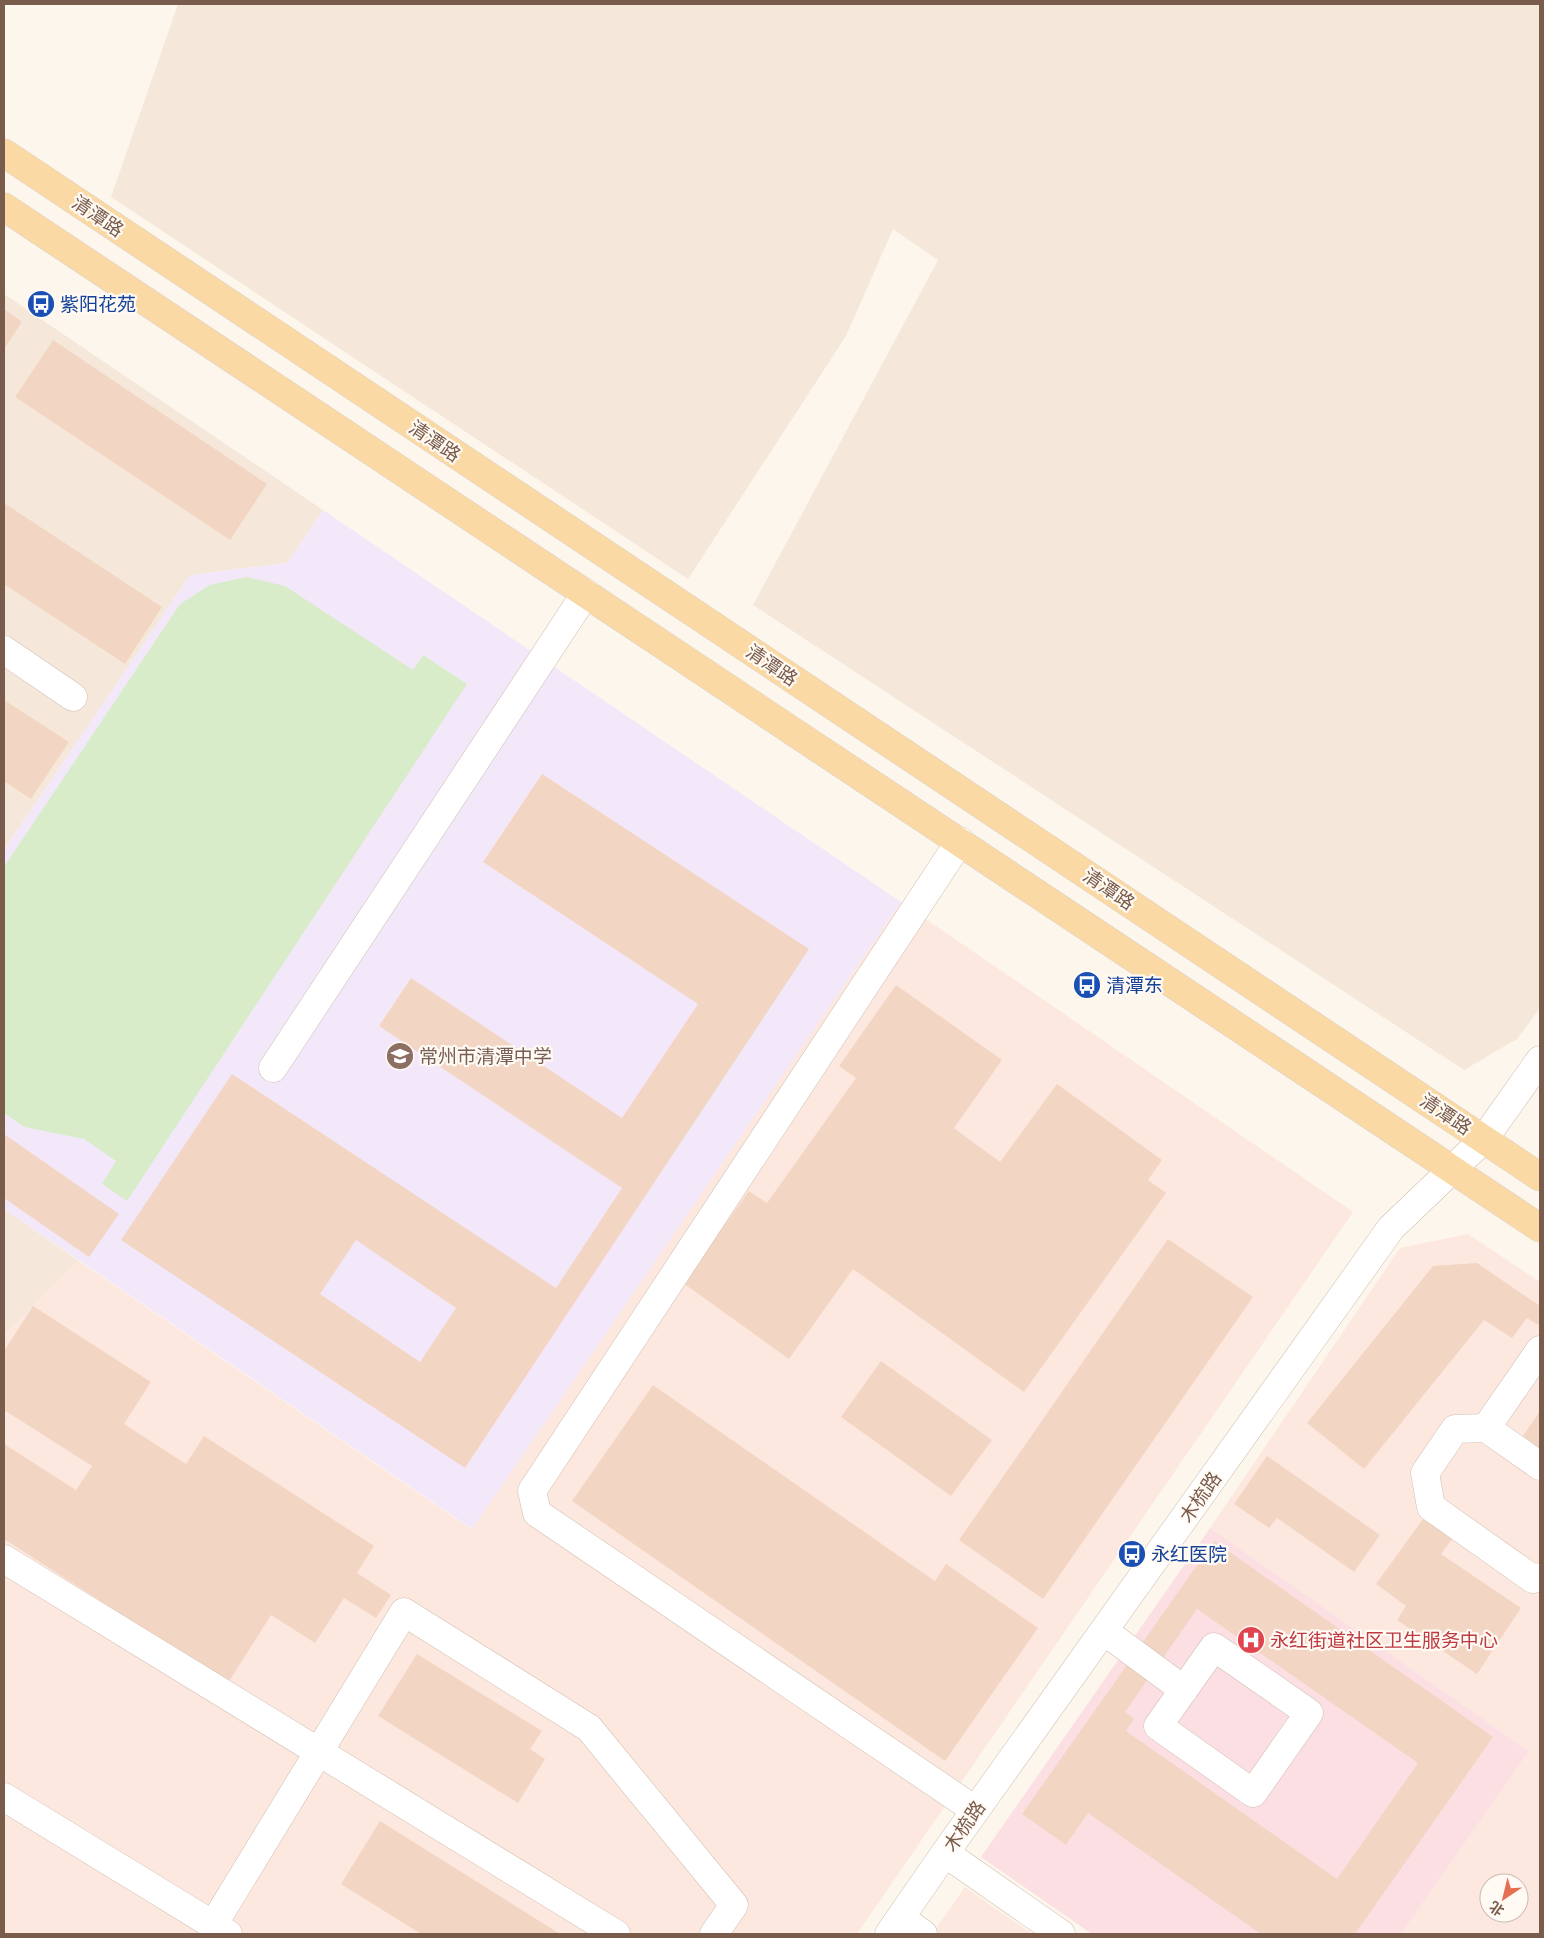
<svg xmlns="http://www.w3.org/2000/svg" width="1544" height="1938" font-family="Mulish,'Noto Sans SC',sans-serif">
<rect width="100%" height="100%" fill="#fdf6ec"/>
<!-- residential -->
<path fill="#f5e8da" d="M178,4h1362v1004l-23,31 -53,31 -711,-465 185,-345 -45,-31 -47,107 -158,243 -577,-382z
M4,294l319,216 -36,53 -97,12 -186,275z
M4,1209l75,52 -75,75z"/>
<!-- commercial -->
<path fill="#fde8e0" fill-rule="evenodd" d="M901,902l452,310 -496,722h-853v-598l75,-75 392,268z
M1468,1234l72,48v652h-139l128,-183 -319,-223 190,-280zM1489,1883h30v30h-30z
M965,1887l67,47h-100z"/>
<!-- education -->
<path fill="#f3e8fa" d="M323,510l578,392 -429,627 -468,-320v-359l186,-275 97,-12z"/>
<!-- medical -->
<path fill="#fbdfe3" d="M1210,1528l319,223 -128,183h-309l-111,-77z"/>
<!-- green -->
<path fill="#d8ecc9" d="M246,577l39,9 128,84 10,-15 44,29 -340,517 -25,-17 14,-23 -32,-22 -60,-12 -20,-14v-246l176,-263 30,-19z"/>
<!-- building -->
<path fill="#f3d5c3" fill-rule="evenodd" d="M4,309l18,13 -18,27z
M53,340l214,144 -37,56 -215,-143z
M4,503l158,104 -37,57 -121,-80z
M4,700l65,42 -38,57 -27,-18z
M542,774l267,175 -344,519 -344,-228 111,-166 324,214 66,-100 -243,-162 32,-48 211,140 76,-114 -215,-142zM356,1240l100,68 -36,54 -100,-68z
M896,985l106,75 -48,68 46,34 57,-78 105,76 -14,20 18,13 -142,199 -171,-123 -64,90 -106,-76 66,-92 18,12 89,-125 -17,-12z
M4,1134l115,80 -30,43 -85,-59z
M1168,1239l85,58 -210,302 -84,-59z
M1477,1263l63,43v20l-13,-8 -15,20 -28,-18 -120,149 -57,-46 126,-157z
M33,1306l118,76 -27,42 62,40 18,-28 170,110 -17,27 34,22 -15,23 -32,-20 -29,45 -44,-28 -43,68 -224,-144v-95l72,46 16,-24 -88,-56v-59z
M881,1361l111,79 -41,56 -110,-79z
M653,1385l282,196 11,-17 92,64 -93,133 -373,-260z
M1540,1411v37l-17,-12z
M1267,1456l113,79 -26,37 -77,-54 -8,10 -35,-24z
M1423,1519l29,20 -11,15 80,54 -44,66 -80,-54 9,-14 -30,-22z
M1214,1541l279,196 -138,197h-94l-173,-121 -22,32 -44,-31zM1197,1609l221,154 -81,116 -211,-148 8,-12 -9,-7z
M417,1654l125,77 -12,18 15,10 -27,44 -140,-87z
M380,1821l180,113h-139l-80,-50z"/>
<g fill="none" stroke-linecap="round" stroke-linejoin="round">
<defs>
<path id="minor" d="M4,650l69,47
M960,841l-428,650 5,22 438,297
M273,1068l313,-475
M1486,1428l54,-78
M1540,1466l-54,-38 -31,1 -30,44 6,34 102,72 7,-2
M4,1559l612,375
M1104,1631l80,59
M1214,1647l95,66 -56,80 -95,-67z
M4,1797l224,137
M945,1853l116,81
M900,1918l23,16
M213,1925l191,-313 185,116 145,177 -20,29
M889,1934l56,-81 446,-625 93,-89 56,-79"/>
<path id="major" d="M4,153l1536,1024
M4,207l1536,1021"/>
</defs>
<!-- minor casing -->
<use href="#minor" stroke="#d1beb0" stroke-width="29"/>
<!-- major casing -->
<use href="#major" stroke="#dad1cd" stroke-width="29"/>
<!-- minor -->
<use href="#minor" stroke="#fff" stroke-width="28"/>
<!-- major -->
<use href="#major" stroke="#fbd9a5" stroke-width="28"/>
</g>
<!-- icons -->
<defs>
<symbol id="bus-disc" viewBox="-11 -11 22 22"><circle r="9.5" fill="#1a4fb4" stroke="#fffaf3"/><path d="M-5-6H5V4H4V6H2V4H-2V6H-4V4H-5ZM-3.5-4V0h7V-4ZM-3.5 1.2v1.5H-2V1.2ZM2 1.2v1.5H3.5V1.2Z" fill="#fff"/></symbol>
<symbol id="school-disc" viewBox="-11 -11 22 22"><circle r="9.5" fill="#8d6e63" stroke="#fffaf3"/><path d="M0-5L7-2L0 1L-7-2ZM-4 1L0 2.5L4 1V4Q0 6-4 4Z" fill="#fff"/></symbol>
<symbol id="hospital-disc" viewBox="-11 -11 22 22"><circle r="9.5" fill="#e0444e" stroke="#fffaf3"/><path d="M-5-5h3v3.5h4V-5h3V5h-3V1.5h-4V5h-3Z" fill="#fff"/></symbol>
</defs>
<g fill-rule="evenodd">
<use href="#bus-disc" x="25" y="288" width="32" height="32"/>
<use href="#bus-disc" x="1071" y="969" width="32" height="32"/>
<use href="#school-disc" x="384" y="1040" width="32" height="32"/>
<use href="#bus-disc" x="1116" y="1538" width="32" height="32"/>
<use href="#hospital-disc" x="1235" y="1624" width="32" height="32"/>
</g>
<g text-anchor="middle" stroke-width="4.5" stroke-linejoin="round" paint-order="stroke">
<!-- street labels -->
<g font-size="19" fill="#7a5c4d" stroke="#fffaf3">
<text transform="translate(98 216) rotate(34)" y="7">清潭路</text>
<text transform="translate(435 441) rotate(34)" y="7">清潭路</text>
<text transform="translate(772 665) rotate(34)" y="7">清潭路</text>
<text transform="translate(1109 889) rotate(34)" y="7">清潭路</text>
<text transform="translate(1446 1114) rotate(34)" y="7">清潭路</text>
<text transform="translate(1200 1497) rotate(-55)" y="7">木梳路</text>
<text transform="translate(964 1826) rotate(-55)" y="7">木梳路</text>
</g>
<!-- transit labels -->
<g font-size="19" fill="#164399" stroke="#fffaf3" text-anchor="start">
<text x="60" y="311">紫阳花苑</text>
<text x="1106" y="992">清潭东</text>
<text x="1151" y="1561">永红医院</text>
</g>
<!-- education labels -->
<g font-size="19" fill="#785e54" stroke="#fffaf3" text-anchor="start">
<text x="419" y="1063">常州市清潭中学</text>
</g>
<!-- health labels -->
<g font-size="19" fill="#be3a42" stroke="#fffaf3" text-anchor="start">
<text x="1270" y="1647">永红街道社区卫生服务中心</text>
</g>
</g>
<!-- border -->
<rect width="1544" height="1938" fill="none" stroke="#7a5c4d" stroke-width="10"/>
<!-- north arrow -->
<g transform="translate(1504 1898) rotate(215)"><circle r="24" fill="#fffaf3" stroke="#cabbb1"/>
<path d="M0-4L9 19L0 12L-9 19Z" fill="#e76f51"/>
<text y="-8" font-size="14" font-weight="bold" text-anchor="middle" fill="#7a5c4d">北</text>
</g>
</svg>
